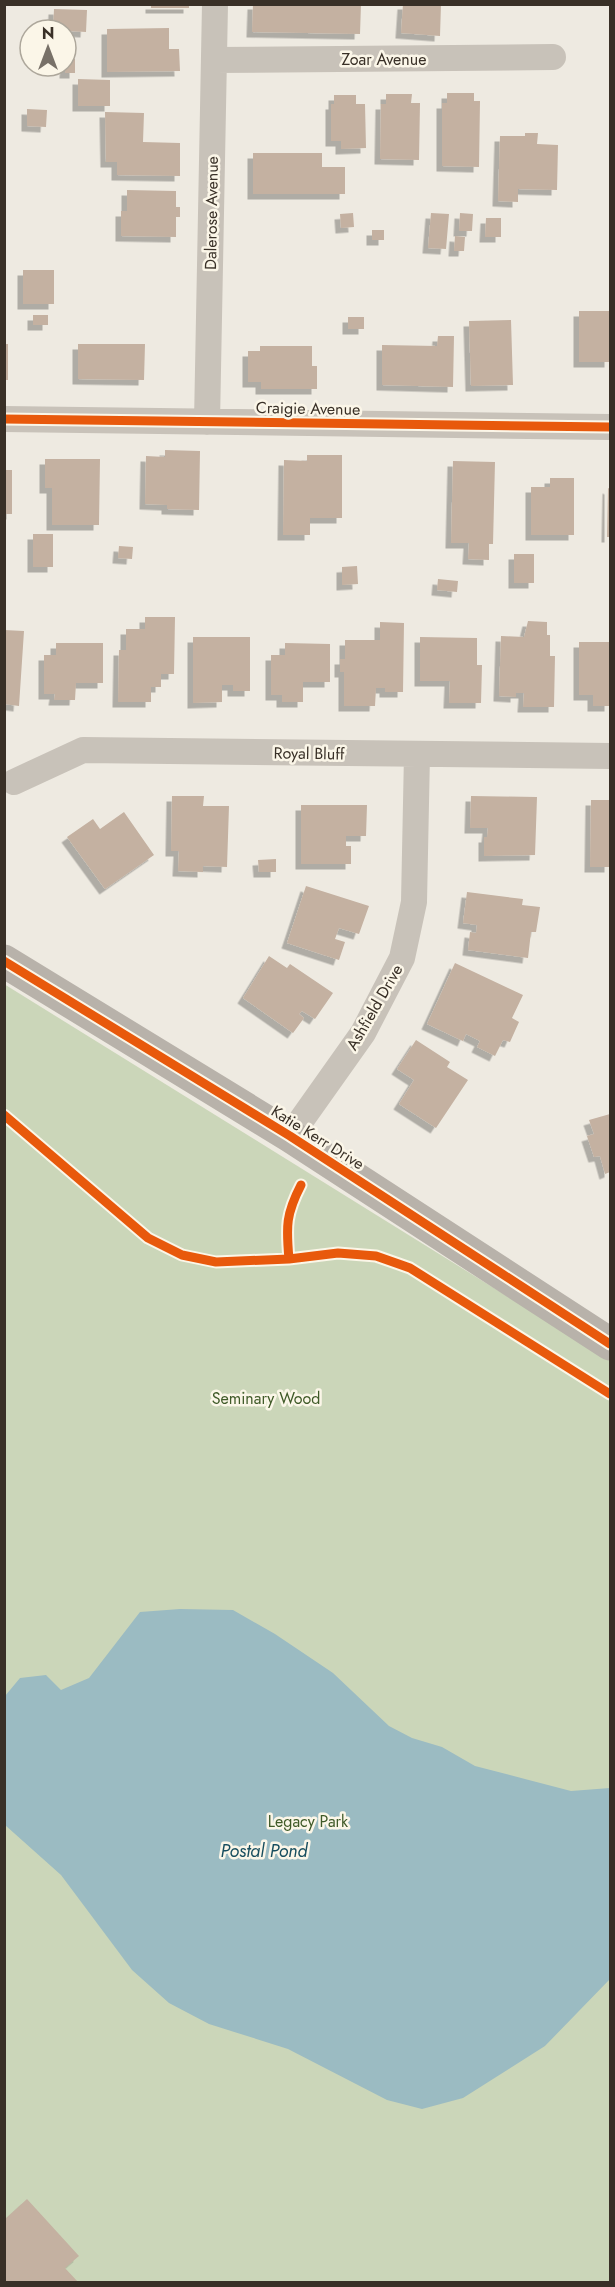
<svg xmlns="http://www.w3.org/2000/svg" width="615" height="2287" font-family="Jost,sans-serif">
<defs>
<filter id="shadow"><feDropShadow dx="-5.5" dy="5.5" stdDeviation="0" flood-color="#0004"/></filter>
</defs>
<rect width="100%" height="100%" fill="#eeeae1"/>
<!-- green -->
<path fill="#cbd6b9" d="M4,984l606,376v922h-605z"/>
<!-- water -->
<path fill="#9bbbc2" d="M180,1609l53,1 42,24 58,39 56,53 23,12 30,9 33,19 96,25 39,-3v191l-65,67 -82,52 -41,11 -35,-9 -99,-51 -79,-25 -40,-21 -37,-33 -71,-95 -56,-50v-129l15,-18 26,-3 15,15 28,-12 51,-66z"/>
<!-- building -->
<path fill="#c4b1a1" filter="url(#shadow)" d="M151,4h38v4h-38z
M253,4h108l-1,30 -108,-2z
M403,4h38l-1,32 -39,-3z
M54,9l33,1 -1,22 -33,-2z
M169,28v21h10l1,22 -73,1v-43z
M66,59h9v14h-10z
M78,79l32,1v26h-32z
M447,93h27v8h6l-1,66 -37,-1v-63h5z
M386,94h26l-1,9h9l-1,57 -39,-1 1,-55h5z
M334,95h22v9h9l1,44 -25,1v-8h-10v-37h3z
M27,109l20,1 -1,17 -19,-1z
M105,112l39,1 -1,29 37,1v33l-63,-1v-13h-11z
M525,133h13l-1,11 21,1 -1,45 -39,-1v13l-20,-1 2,-65h25z
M253,153h69v14h23v27h-92z
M127,190l49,1v16h4v10h-4v20l-55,-1v-25h6z
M353,213l1,14 -13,1 -1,-14z
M431,213l18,1 -3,35 -18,-1z
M460,213l13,1 -1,17h-13z
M486,218h15v19h-16z
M372,230h12v10h-12z
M455,236l10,1 -1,14h-10z
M23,270h31v34h-31z
M579,311h31v51h-31z
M33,315h15v10h-15z
M348,317h16v12h-16z
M511,320l2,65 -42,1 -2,-65z
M438,336h16l-1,51 -71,-2v-40l55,1z
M4,344h4v36h-4z
M78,344h67l-1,36 -66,-1z
M260,346h52v20h5v23h-56v-7h-13v-31h12z
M165,450l35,1 -1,59 -32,-1v-4l-22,-1 1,-48 19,1z
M307,455h35v63h-32v17h-27l1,-75 23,1z
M45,459h55l-1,66h-47v-37h-7z
M453,461l42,1 -2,82h-4v16l-21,-1 1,-16h-18z
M5,470h7v44h-7z
M550,478h24v57h-43v-48h19z
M608,488l2,1v48h-3z
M33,534h20v33h-20z
M119,546l14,1 -1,12 -14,-1z
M514,554h20v29h-20z
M357,566l1,18 -16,1v-18z
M438,579l20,2 -1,11 -20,-2z
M145,617h30l-1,57h-13v13h-10v15h-33l1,-52h7v-21h19z
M528,621l19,1v13h3v21h5l-1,51h-31l1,-14h-8v4l-17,-1 2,-60 23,1z
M380,622l24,1 -1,69h-18v-4h-9l-1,18h-31v-34h-4v-13h5v-19h35z
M4,630l20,1 -5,75 -15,-2z
M193,637h57v54h-17v-6h-11v17l-29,1z
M420,637l57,1v27h5l-1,38h-32l1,-22h-30z
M579,642h31v64h-17v-11h-14z
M56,643h47v40h-27l-1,17h-21l1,-6h-11v-39h12z
M285,643l45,1v38h-27v20h-21v-7h-11v-40h14z
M172,796h32l-1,10h26l-2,61 -24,-1v6l-25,-1 1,-20h-8z
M471,796l66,1 -2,58 -51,1v-19h3l1,-9h-18z
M591,800h19v67h-20z
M301,805h66l-1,31h-20v10h5v18h-50z
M124,812l30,43 -49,34 -38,-52 26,-18 7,10z
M276,859v13h-17l-1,-12z
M306,886l63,20 -10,28 -20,-6 -4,11 10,3 -6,18 -52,-17z
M467,892l56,7 -1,6 18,2 -4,25h-5l-3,26 -60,-8 2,-18 6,1 1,-8 -14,-2z
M269,956l18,12 3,-4 43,29 -18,26 -13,-8 -3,3 5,4 -11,15 -50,-35z
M455,963l68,32 -11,23 7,4 -9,20 -7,-2 -8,16 -18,-9 3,-6 -14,-7 -3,7 -36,-17z
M416,1040l34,22 -3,5 21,13 -32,48 -37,-24 15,-24 -17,-11z
M610,1114v58l-5,2 -5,-18 -6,1 -7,-21 7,-2 -5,-14z
M27,2199l52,57 -14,12 13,14h-74v-62z"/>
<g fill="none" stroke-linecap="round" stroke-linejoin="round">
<!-- street -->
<path stroke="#c8c2b9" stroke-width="26" d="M214,60l339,-3
M4,419l606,8
M207,422l8,-418
M14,782l69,-32 527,6
M290,1136l73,-103 39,-75 12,-56 3,-148"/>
<!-- secondary -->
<path stroke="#b8b2aa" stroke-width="33" d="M4,961l286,175 320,208"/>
<defs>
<path id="cycleway" d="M4,419l606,8
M4,961l286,175 320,208
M4,1115l144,123 34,17 34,7 73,-3 49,-6 38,3 34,12 200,126
M289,1259c-3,-33 -3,-45 12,-74"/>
</defs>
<!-- cycleway casing -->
<use href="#cycleway" stroke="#fbf6e8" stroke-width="13"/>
<!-- cycleway -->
<use href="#cycleway" stroke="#e8590c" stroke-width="9"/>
</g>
<g text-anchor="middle" stroke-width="5" stroke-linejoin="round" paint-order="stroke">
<!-- street labels -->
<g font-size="16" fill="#393027" stroke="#fbf6e8">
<text x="384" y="65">Zoar Avenue</text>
<text transform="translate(211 213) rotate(-89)" y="6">Dalerose Avenue</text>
<text transform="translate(308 408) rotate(1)" y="6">Craigie Avenue</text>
<text transform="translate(309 753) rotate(1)" y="6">Royal Bluff</text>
<text transform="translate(374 1007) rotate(-60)" y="6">Ashfield Drive</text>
<text transform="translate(318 1137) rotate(32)" y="6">Katie Kerr Drive</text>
</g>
<!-- park labels -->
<g font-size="16" fill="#3f5a28" stroke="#fbf6e8">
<text x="266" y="1404">Seminary Wood</text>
<text x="308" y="1827">Legacy Park</text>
</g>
<!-- water labels -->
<g font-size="18" font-style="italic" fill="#184e5f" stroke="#fbf6e8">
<text x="264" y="1857">Postal Pond</text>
</g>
</g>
<!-- border -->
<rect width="615" height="2287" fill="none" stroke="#393027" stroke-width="12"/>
<!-- north arrow -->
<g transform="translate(48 48)"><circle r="28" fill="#fbf6e8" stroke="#ada79b" stroke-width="1.5"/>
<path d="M0-4.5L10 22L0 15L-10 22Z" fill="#787168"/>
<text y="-9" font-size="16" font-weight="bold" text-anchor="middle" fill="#393027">N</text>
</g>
</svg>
